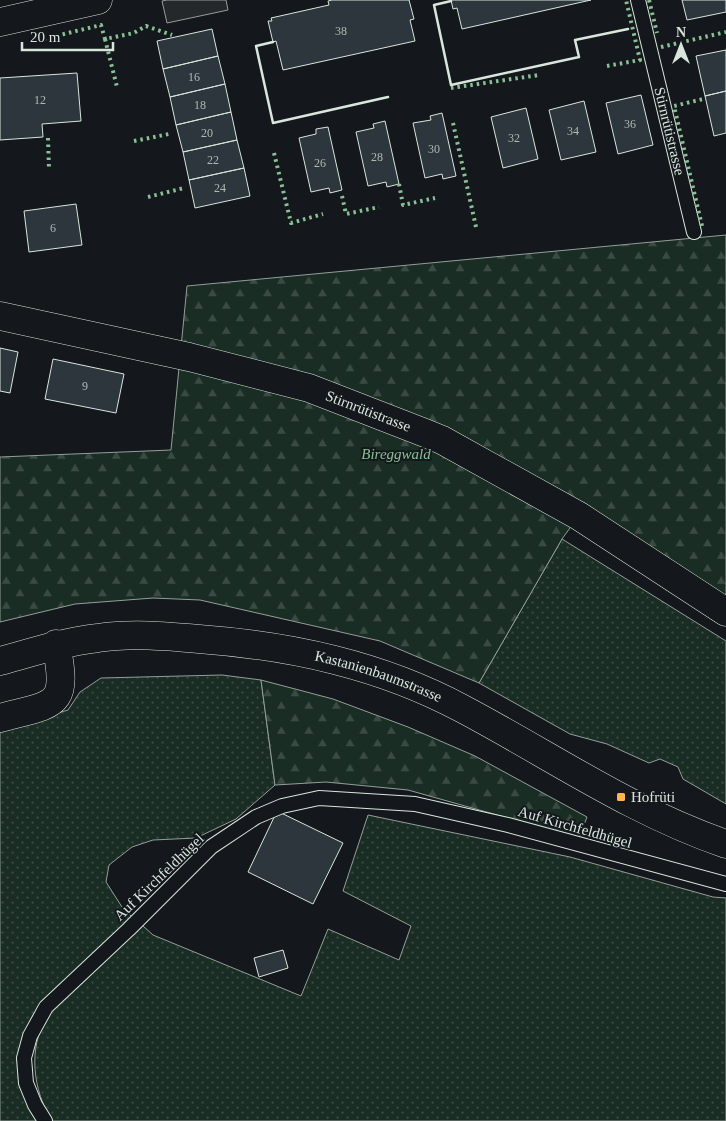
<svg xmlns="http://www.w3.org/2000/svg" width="726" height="1121" font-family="Georgia,serif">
<defs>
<pattern id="grass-dots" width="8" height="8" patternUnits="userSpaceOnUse" patternTransform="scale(1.25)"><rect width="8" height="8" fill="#1a2d24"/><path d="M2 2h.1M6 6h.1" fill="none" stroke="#3b4b43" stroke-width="1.8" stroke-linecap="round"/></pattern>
<pattern id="forest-firs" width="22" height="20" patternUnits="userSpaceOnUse" patternTransform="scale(1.25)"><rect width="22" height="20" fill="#1a2d24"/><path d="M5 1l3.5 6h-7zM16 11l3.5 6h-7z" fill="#3b4b43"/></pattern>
</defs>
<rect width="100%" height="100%" fill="#14181c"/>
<!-- grass -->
<path fill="url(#grass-dots)" stroke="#939e99" d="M562,539l164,102v163l-43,-25 -5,-12 -18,-8 -11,4 -42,-19 -37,-10 -91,-51z
M222,675l39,5 14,105 -39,34 -40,19 -43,2 -21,7 -23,18 -3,17 16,25 11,11 -58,52 -53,75 16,76h-38v-391l68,-20 12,-18 21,-14z
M368,815l202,42 143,40 13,1v223h-674c-19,-30 -25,-74 -4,-105 20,-30 66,-65 94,-91l11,10 148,61 27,-67 71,31 12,-34 -68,-35z"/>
<!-- forest -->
<path fill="url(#forest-firs)" stroke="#939e99" d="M726,235v365l-143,-90 -21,29 -83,144 -99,-42 -180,-41 -47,-2 -78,6 -75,18v-165l171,-7 16,-164z
M261,680l72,19 75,28 67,29 112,61 -8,21 -171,-48 -82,-8 -51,3z"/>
<!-- parking -->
<path fill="#24282b" stroke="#939e99" d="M167,0h59l2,10 -61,13 -5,-22z"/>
<!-- building -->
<path fill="#2c363c" stroke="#d8e6dc" d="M409,0l5,19 -4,1 5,21 -132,29 -7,-29 -3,1 -5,-21h4l-1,-3 58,-13 -1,-4 4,-1z
M591,0l-129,29 -5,-21 -4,1 -2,-9z
M682,0h44v12l-39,8z
M212,29l6,27 -55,13 -6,-28z
M726,50v41l-21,5 -9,-40z
M218,56l7,28 -55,13 -7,-28z
M77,73l4,48 -39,3 1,13 -43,3v-62z
M225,84l6,28 -55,13 -6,-28z
M726,91v42l-12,3 -9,-40z
M641,95l12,50 -35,9 -12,-51z
M584,101l12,51 -35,8 -12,-50z
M526,108l12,51 -35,9 -12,-51z
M231,112l6,28 -54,12 -7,-27z
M442,113l14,63 -13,3 -1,-5 -17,4 -12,-55 18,-3 -1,-4z
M385,121l14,63 -12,3 -1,-5 -18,4 -12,-54 18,-4 -1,-4z
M328,127l14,63 -12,3 -1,-5 -18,4 -12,-54 17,-4v-5z
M237,140l7,28 -55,12 -6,-28z
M244,168l6,28 -55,12 -6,-28z
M76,204l6,41 -53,7 -5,-41z
M0,348l18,4 -8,41 -10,-2z
M53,359l71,15 -8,39 -71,-14z
M277,811l66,32 -30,61 -65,-32z
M283,950l5,18 -29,9 -5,-19z"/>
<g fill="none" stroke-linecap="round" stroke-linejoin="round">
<defs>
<g id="lane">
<path id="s1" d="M638,0l56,232"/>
<path d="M45,1121l-10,-16 -9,-22 -2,-25 6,-22 16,-29 83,-78 82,-82 45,-30 26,-11 37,-8 96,6 93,21 218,59"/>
</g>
<g id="street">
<path d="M0,22l98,-22"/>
<path id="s2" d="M0,316l189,41 120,31 116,45 17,7 137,76 147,96"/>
<path d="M0,718c56,-15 69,-10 56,-74"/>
</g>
<g id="secondary">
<path id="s3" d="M0,661c33,-9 64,-19 98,-23 33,-5 68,-2 101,1 93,7 182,26 264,70 87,46 169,103 263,135"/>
</g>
</defs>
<!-- lane casing -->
<use href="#lane" stroke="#d8e6dc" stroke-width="16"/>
<!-- street casing -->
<use href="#street" stroke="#d8e6dc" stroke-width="29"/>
<!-- secondary casing -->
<use href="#secondary" stroke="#d8e6dc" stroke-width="29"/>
<!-- lane -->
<use href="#lane" stroke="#14181c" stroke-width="14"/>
<!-- street -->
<use href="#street" stroke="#14181c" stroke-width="28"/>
<!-- secondary -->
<use href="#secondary" stroke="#14181c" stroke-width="28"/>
<!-- hedge -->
<path stroke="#8ac095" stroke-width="4" stroke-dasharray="2.5 4" stroke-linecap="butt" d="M649,0l8,33
M105,39l12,48
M31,42l70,-17 4,14 29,-6 12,-7 26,9
M661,47l65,-15
M607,66l33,-6 -14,-60
M451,88l88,-13
M453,123l23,104
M48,138l1,31
M134,141l35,-7
M274,153l17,70 32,-9
M399,184l4,21 32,-7
M342,196l4,18 33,-7
M148,197l36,-9
M702,226l-28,-120 29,-7"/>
<!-- wall -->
<path stroke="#d8e6dc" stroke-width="2.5" d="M451,1l-17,4 17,80 128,-28 -4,-17 53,-11
M273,42l-17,4 17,77 115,-26"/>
</g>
<!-- markers -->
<rect fill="#ffb74d" stroke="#14181c" stroke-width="2" x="616" y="792" width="10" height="10" rx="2.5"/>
<g text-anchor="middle" stroke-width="4" stroke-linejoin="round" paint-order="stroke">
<!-- number labels -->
<g font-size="12" fill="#adbab4">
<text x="341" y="35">38</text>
<text x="194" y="81">16</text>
<text x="40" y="104">12</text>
<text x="200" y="109">18</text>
<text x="630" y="128">36</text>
<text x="573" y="135">34</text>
<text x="207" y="137">20</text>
<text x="514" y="142">32</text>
<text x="434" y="153">30</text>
<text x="377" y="161">28</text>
<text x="213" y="164">22</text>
<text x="320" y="167">26</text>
<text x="220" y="192">24</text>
<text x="53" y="232">6</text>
<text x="85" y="390">9</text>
</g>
<!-- street labels -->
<g font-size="15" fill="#d8e6dc" stroke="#14181c">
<text dy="5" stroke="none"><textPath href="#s1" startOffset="135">Stirnrütistrasse</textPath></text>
<text dy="5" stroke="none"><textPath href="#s2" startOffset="381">Stirnrütistrasse</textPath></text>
<text dy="5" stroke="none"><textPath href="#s3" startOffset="386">Kastanienbaumstrasse</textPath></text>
<text transform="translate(575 827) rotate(16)" y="5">Auf Kirchfeldhügel</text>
<text transform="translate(159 877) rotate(-44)" y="5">Auf Kirchfeldhügel</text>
</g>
<!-- park labels -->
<g font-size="15" font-style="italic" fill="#8ac095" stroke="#14181c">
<text x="396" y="459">Bireggwald</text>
</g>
<!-- poi labels -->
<g font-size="15" fill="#d8e6dc" stroke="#14181c" text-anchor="start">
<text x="631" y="802">Hofrüti</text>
</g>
</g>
<!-- north arrow -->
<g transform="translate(681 45)" stroke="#14181c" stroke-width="4" paint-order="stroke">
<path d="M0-4L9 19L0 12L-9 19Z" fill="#d8e6dc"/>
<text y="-8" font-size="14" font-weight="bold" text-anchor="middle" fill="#d8e6dc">N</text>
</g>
<!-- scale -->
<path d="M22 42v8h91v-8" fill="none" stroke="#d8e6dc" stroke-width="2.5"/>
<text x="30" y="42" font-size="15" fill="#d8e6dc" stroke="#14181c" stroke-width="4" paint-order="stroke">20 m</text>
</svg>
